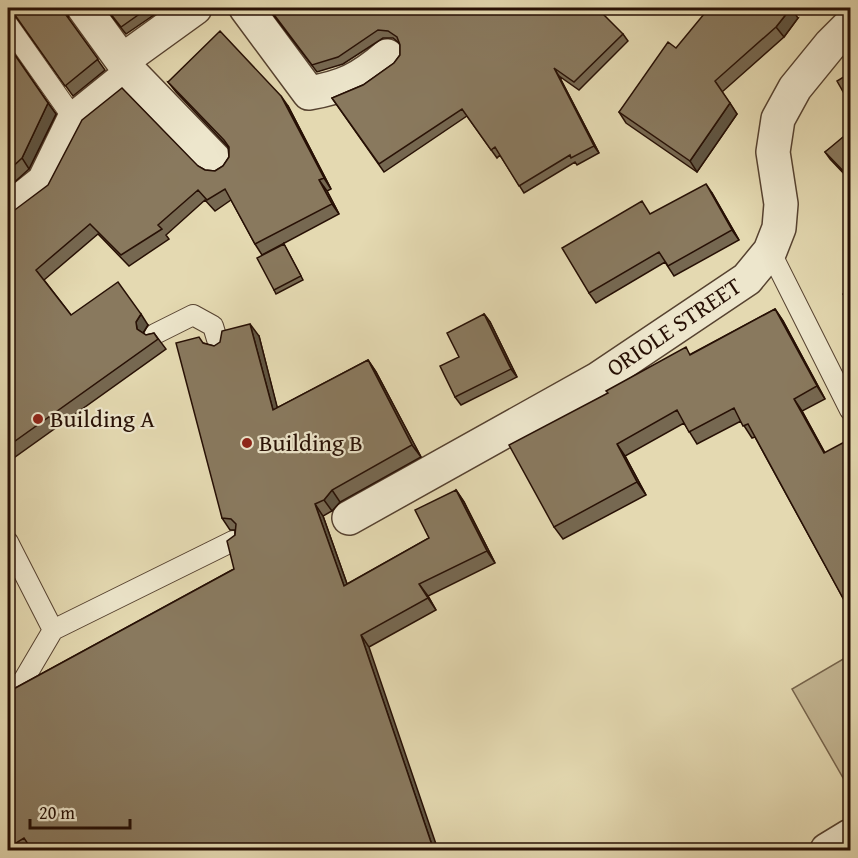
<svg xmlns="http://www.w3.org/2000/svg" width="858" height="858" font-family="'Gentium Book Plus',serif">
<rect width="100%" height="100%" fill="#e4d9b1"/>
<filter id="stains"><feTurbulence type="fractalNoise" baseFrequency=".00333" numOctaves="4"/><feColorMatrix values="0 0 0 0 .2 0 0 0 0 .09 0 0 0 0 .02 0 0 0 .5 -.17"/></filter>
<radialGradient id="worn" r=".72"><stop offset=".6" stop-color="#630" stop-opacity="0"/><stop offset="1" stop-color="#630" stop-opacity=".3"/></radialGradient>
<!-- green -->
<path fill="#c4b794" stroke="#76644c" stroke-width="1.5" d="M850,655v135l-58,-101z"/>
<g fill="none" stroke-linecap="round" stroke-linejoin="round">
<defs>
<path id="service" d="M8,25l66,94
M770,251l80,159
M155,334l38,-19 20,11 6,20
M8,542l45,88
M8,690l15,-9 30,-51 180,-89"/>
<path id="minor" d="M84,8l47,65 87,90
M246,8l63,85c35,-6 51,-14 78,-37
M123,60l72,-52
M8,210l36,-29 30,-62 57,-46
M349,518l249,-139 149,-100 23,-28 9,-23 2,-24 -8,-52 5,-33 17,-31 35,-43 20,-20
M827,850l23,-14"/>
</defs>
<!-- service casing -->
<use href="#service" stroke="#564230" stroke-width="22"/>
<!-- minor casing -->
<use href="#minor" stroke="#564230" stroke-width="36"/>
<!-- service -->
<use href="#service" stroke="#ede6cc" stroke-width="20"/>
<!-- minor -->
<use href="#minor" stroke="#ede6cc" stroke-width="33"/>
</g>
<!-- wall -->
<path fill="#766851" stroke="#271005" stroke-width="1.5" d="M8,8h58l-1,1 3,9 37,52 -32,26 -56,-78 -9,-5z
M105,8h59l-38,26z
M268,8l355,26 5,7 -49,49 -20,-14 40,77 -22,12 -2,-3 -51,31 -24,-38 -3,3 -30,-42 -83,56 -52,-74 31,-13 31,-22 6,-8v-10l-1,-2 -6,-5h-10l-40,26 -26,8z
M798,18l-14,19 -62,55 15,22 -40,58 -71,-49 -7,-11 57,-64z
M8,45l48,69 -27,55 -21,19z
M168,82l120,24 43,83 -4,2 12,23 -77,41 -7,-11 -24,-44 -16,11 -10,-11 -39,35 3,4 -40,27 -31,-32 -54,46 27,35 77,10 -5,8 3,2 8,-2 12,16 -158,113v-247l190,-49 7,4 10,1 8,-5 6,-9 -1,-10 -52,-55z
M850,135v45l-20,-21 -5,-7z
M712,193l27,47 -65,36 -9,-14 -69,41 -7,-10 62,-79z
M284,244l19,36 -27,14 -2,-4z
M775,309l8,12 42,78 -23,12 23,42 25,158 -95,-174 -3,1 -11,-17 -44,23 -13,-21 -59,33 21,39 -83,44 -9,-12 54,-134 83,-39z
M484,314l6,8 27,55 -56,28 -6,-8 4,-40z
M259,336l18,72 91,-48 8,12 45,85 -81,45 -8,9 -9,5 24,68 82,-46 27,-48 8,12 31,61 -67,33 8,14 -67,37 -338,203h-23v-158l226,-123 1,-39h-5l-8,-12 -19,-175 11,3z"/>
<!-- shaded-wall -->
<path fill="#605542" stroke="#271005" stroke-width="1.5" d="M61,8h5l-1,1 4,9z
M791,8l7,10 -14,19 -8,-10z
M554,68l5,8 40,77 -5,-7z
M281,96l7,10 43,83 -7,-11z
M48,103l8,11 -27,55 -7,-11z
M730,103l7,11 -40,58 -7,-11z
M319,180l8,11 12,23 -7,-10z
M706,184l6,9 27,47 -7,-10z
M775,309l8,12 42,78 -8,-13z
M141,314l7,11 -5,8 -6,-4 -1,-7z
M484,314l6,8 27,55 -6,-8z
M250,324l9,12 22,86 -8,-12z
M368,360l8,12 45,85 -9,-12z
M794,399l8,12 30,55 -8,-13z
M617,444l8,12 21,39 -9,-13z
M332,490l8,12 -8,9 -8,-11z
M456,490l8,12 31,61 -8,-12z
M315,504l8,12 29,82 -8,-12z
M419,584l9,12 8,14 -8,-12z
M361,635l8,12 69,203h-4l-1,-2z"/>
<!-- building -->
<path fill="#89795e" stroke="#271005" stroke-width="1.5" d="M10,8h51l37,51 -33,27z
M106,8h42l-27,19z
M269,8h328l26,26 -49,48 -20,-14 40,78 -23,12 -1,-3 -51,31 -24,-39 -4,3 -29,-41 -83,55 -47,-66 31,-13 31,-22 6,-8v-10l-3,-8 -9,-6 -10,-1 -40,27 -26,8z
M709,8h82l-15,19 -61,54 15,22 -40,58 -71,-49 49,-70 8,6z
M220,31l61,65 43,82 -5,2 13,24 -77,40 -30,-55 -18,11 -9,-10 -40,35 4,4 -41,26 -31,-31 -54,46 35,45 47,-33 23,32 -5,8 1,7 9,6 8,-2 4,6 -150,107v-231l40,-30 34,-65 40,-32 76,78 7,4 10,1 8,-5 6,-9v-10l-5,-7 -56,-58z
M8,45l40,58 -26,55 -14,13z
M850,73v31l-13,-23z
M849,132l1,3v43l-25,-26z
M706,184l26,46 -64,36 -9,-14 -70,41 -27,-45 80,-47 8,13z
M284,244l17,32 -27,14 -17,-32z
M850,287v16l-7,-9z
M775,309l42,77 -23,13 30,54 26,-14v172l-102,-187 -5,2 -9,-18 -45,24 -12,-22 -60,34 20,38 -83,45 -45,-82 99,-52 -2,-2 80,-44 4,8z
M484,314l27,55 -56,28 -15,-31 19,-9 -12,-24z
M250,324l23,86 95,-50 44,85 -80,45 -8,10 -9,4 29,82 85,-48 -14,-28 41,-20 31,61 -68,33 9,14 -67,37 72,213 2,2h-403l-8,-12 -16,10v-156l226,-123 -7,-28 8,-6 1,-11 -5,-5 -9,-1 -46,-175 23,-6 4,6 11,3 6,-4 2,-11z"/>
<!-- markers -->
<g fill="#8f2418" stroke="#ede6cc" stroke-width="2">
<circle cx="38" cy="419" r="6"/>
<circle cx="247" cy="443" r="6"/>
</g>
<g text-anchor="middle" stroke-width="4.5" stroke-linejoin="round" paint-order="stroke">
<!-- street labels -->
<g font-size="24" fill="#271005" stroke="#ede6cc">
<text transform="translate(674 327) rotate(-34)" y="8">ORIOLE STREET</text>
</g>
<!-- poi labels -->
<g font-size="24" fill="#271005" stroke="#ede6cc" text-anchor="start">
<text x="50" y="427">Building A</text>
<text x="259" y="451">Building B</text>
</g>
</g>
<!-- margin -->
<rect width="858" height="858" fill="none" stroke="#e4d9b1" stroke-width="30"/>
<rect x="9" y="9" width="840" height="840" fill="none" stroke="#271005" stroke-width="3"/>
<rect x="15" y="15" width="828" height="828" fill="none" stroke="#271005" stroke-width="1.5"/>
<!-- scale -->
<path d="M30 819v9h100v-9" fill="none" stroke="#271005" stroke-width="3"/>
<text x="39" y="819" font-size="18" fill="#271005" stroke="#ede6cc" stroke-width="4.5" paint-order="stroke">20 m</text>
<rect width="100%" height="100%" filter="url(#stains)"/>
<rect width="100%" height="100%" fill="url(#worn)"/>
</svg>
